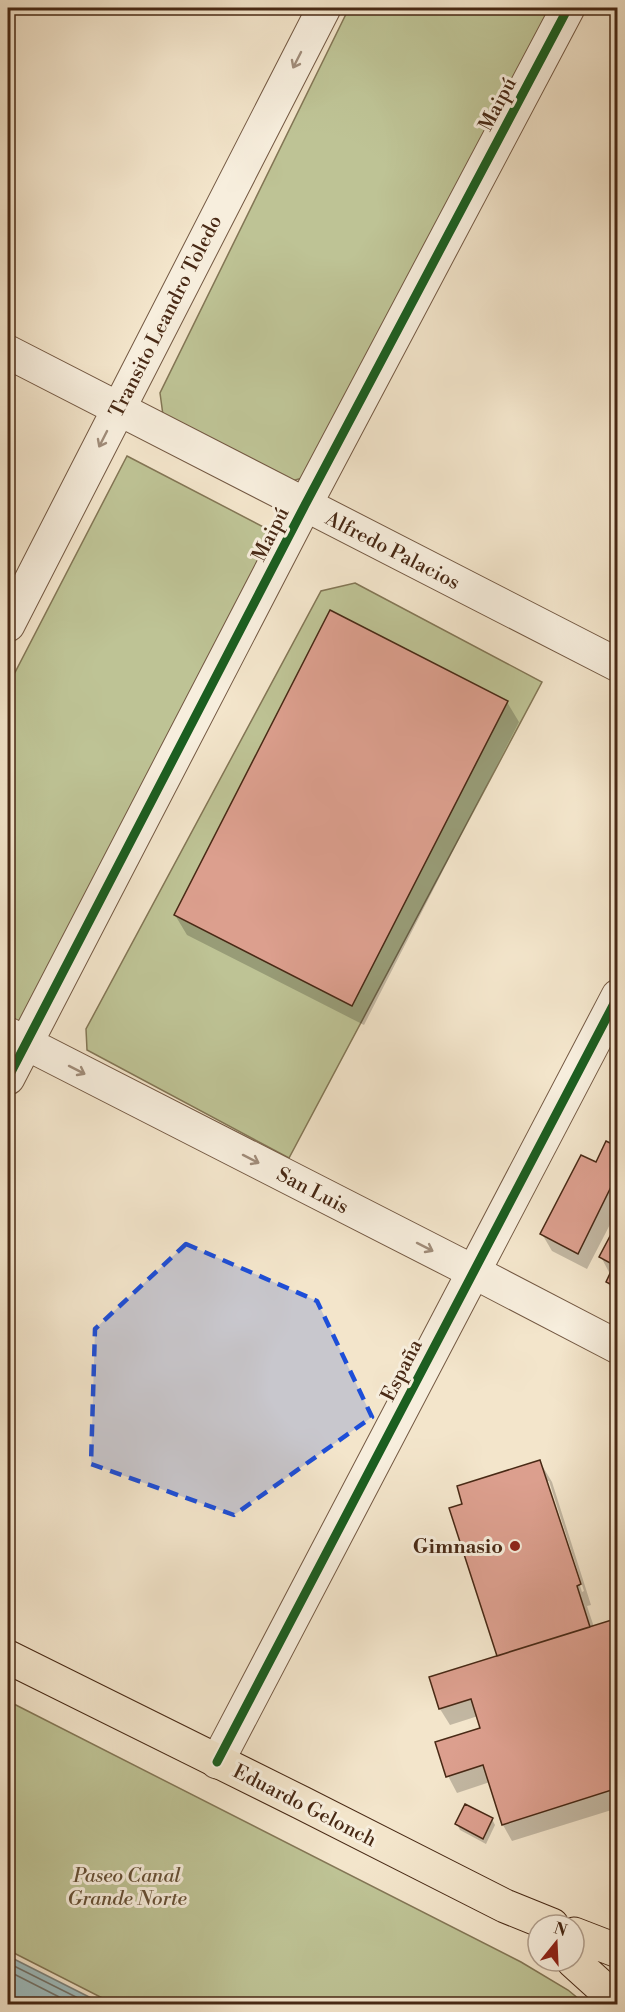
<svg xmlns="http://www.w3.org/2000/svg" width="625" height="2012" font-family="'Libre Bodoni',serif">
<rect width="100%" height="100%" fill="#f3e5cb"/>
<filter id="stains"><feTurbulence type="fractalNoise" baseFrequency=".00333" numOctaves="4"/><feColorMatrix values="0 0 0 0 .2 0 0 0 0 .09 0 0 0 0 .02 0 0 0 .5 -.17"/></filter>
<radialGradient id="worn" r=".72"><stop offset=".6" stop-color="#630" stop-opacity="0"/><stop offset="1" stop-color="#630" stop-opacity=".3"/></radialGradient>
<!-- green -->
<path fill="#bec395" stroke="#837655" stroke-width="1.5" d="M349,8h217l-247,465 -27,8 -129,-66 -3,-22z
M127,456l150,78 -256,491 -13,-7v-332z
M355,583l187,99 -253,476 -202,-108 -1,-21 235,-438z
M8,1701l513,261 47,28 17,14h-471l-106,-54z"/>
<!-- water -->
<path fill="#9ebdbf" stroke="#7c827b" stroke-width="1.5" d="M8,1956l95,48h-95z"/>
<!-- shadow -->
<path fill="#0003" fill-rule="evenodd" d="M507,702l12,20 -155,303 -177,-90 -12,-20z
M618,1149v60l-31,60 -35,-18 -10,-17 54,-70z
M618,1224v75l-11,-17 3,-8 -9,-17z
M540,1462l12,20 39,123 -4,1 7,21 24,-7v188l-106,33 -9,-16 -13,-43 -33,11 -9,-17 34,-47 -4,-13 -28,9 -10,-16 -9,-31 68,-21 -35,-152zM546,1481h3l35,110 -2,1z
M492,1819l3,6 -9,19 -26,-14 -3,-6z"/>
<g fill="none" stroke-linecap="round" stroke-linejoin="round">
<!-- shore -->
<path stroke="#73736a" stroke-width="1.5" d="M8,1963l82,41
M8,1971l65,33"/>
</g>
<!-- building -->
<path fill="#dc9f8e" stroke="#482915" stroke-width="1.5" d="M330,610l178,91 -156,305 -178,-91z
M606,1141l12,6v43l-7,-3 -33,67 -38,-20 41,-79 15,7z
M618,1221v67l-12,-6 8,-17 -15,-8z
M540,1460l41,124 -4,2 13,41 -93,29 -48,-148 13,-4 -5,-18z
M618,1618v170l-116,37 -19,-60 -37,12 -11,-35 45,-14 -9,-29 -32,10 -10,-32z
M465,1804l28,14 -10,21 -28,-15z"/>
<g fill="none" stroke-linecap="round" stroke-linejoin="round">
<defs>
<path id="minor" d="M8,352l610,313
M8,625l316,-617
M8,1034l464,237 146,76
M8,1078l297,-573 263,-497
M217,1762l401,-766"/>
<path id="major" d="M8,1657l294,146 203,103 47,19
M574,1934l44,17
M573,1961l32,29 12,14"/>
</defs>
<!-- minor casing -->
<use href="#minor" stroke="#735842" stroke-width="35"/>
<!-- major casing -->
<use href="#major" stroke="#482915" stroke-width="35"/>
<!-- minor -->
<use href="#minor" stroke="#f7eedd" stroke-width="33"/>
<!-- major -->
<use href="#major" stroke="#f3e5cb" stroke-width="33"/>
<defs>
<path id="cycleway" d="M8,1078l297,-573 263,-497
M217,1762l401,-766"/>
</defs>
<!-- cycleway casing -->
<use href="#cycleway" stroke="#f7eedd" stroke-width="13"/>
<!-- cycleway -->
<use href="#cycleway" stroke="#1b5e20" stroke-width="9"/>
</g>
<!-- one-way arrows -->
<defs><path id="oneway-shaft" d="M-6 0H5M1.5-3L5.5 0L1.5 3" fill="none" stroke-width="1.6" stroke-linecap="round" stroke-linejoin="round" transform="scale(1.5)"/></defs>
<g stroke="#a08c79">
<use href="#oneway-shaft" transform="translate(297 60) rotate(117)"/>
<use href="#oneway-shaft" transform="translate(103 439) rotate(117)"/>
<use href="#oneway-shaft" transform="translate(77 1070) rotate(27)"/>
<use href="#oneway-shaft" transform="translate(251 1159) rotate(27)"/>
<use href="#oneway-shaft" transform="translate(425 1247) rotate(27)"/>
</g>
<!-- marked area -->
<path fill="#1d4ed8" fill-opacity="0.2" stroke="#1d4ed8" stroke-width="4.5" stroke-dasharray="12 8" stroke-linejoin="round" d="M186,1244l131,57 55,116 -138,98 -143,-51 4,-135z"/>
<!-- markers -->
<circle fill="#8f2418" stroke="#f7eedd" stroke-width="2" cx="515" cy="1546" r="6"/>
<g text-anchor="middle" stroke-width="6" stroke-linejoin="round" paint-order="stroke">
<!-- street labels -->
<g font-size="20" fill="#482915" stroke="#f7eedd">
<text transform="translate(497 104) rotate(-62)" y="7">Maipú</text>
<text transform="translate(165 316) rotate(-63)" y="7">Transito Leandro Toledo</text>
<text transform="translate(270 534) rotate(-63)" y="7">Maipú</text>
<text transform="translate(393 550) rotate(27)" y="7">Alfredo Palacios</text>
<text transform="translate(313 1190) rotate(27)" y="7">San Luis</text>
<text transform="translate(401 1370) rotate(-63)" y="7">España</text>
<text transform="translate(305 1805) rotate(27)" y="7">Eduardo Gelonch</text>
</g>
<!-- poi labels -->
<g font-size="20" font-weight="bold" fill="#482915" stroke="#f7eedd" text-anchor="end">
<text x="503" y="1553">Gimnasio</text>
</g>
<!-- park labels -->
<g font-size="20" font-style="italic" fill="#665035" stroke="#f7eedd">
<text x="127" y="1882">Paseo Canal<tspan x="127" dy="23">Grande Norte</tspan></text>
</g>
</g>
<!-- margin -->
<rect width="625" height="2012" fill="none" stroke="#f3e5cb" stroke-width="30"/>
<rect x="9" y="9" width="607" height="1994" fill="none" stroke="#482915" stroke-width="3"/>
<rect x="15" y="15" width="595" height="1982" fill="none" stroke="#482915" stroke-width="1.5"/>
<!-- north arrow -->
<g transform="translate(556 1943) rotate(18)"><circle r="28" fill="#f7eedd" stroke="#b19f8d" stroke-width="1.5"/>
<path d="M0-4.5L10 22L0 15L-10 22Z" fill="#8f2418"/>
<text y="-9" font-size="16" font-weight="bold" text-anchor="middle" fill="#482915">N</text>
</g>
<rect width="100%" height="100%" filter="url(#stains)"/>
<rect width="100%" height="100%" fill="url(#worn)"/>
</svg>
